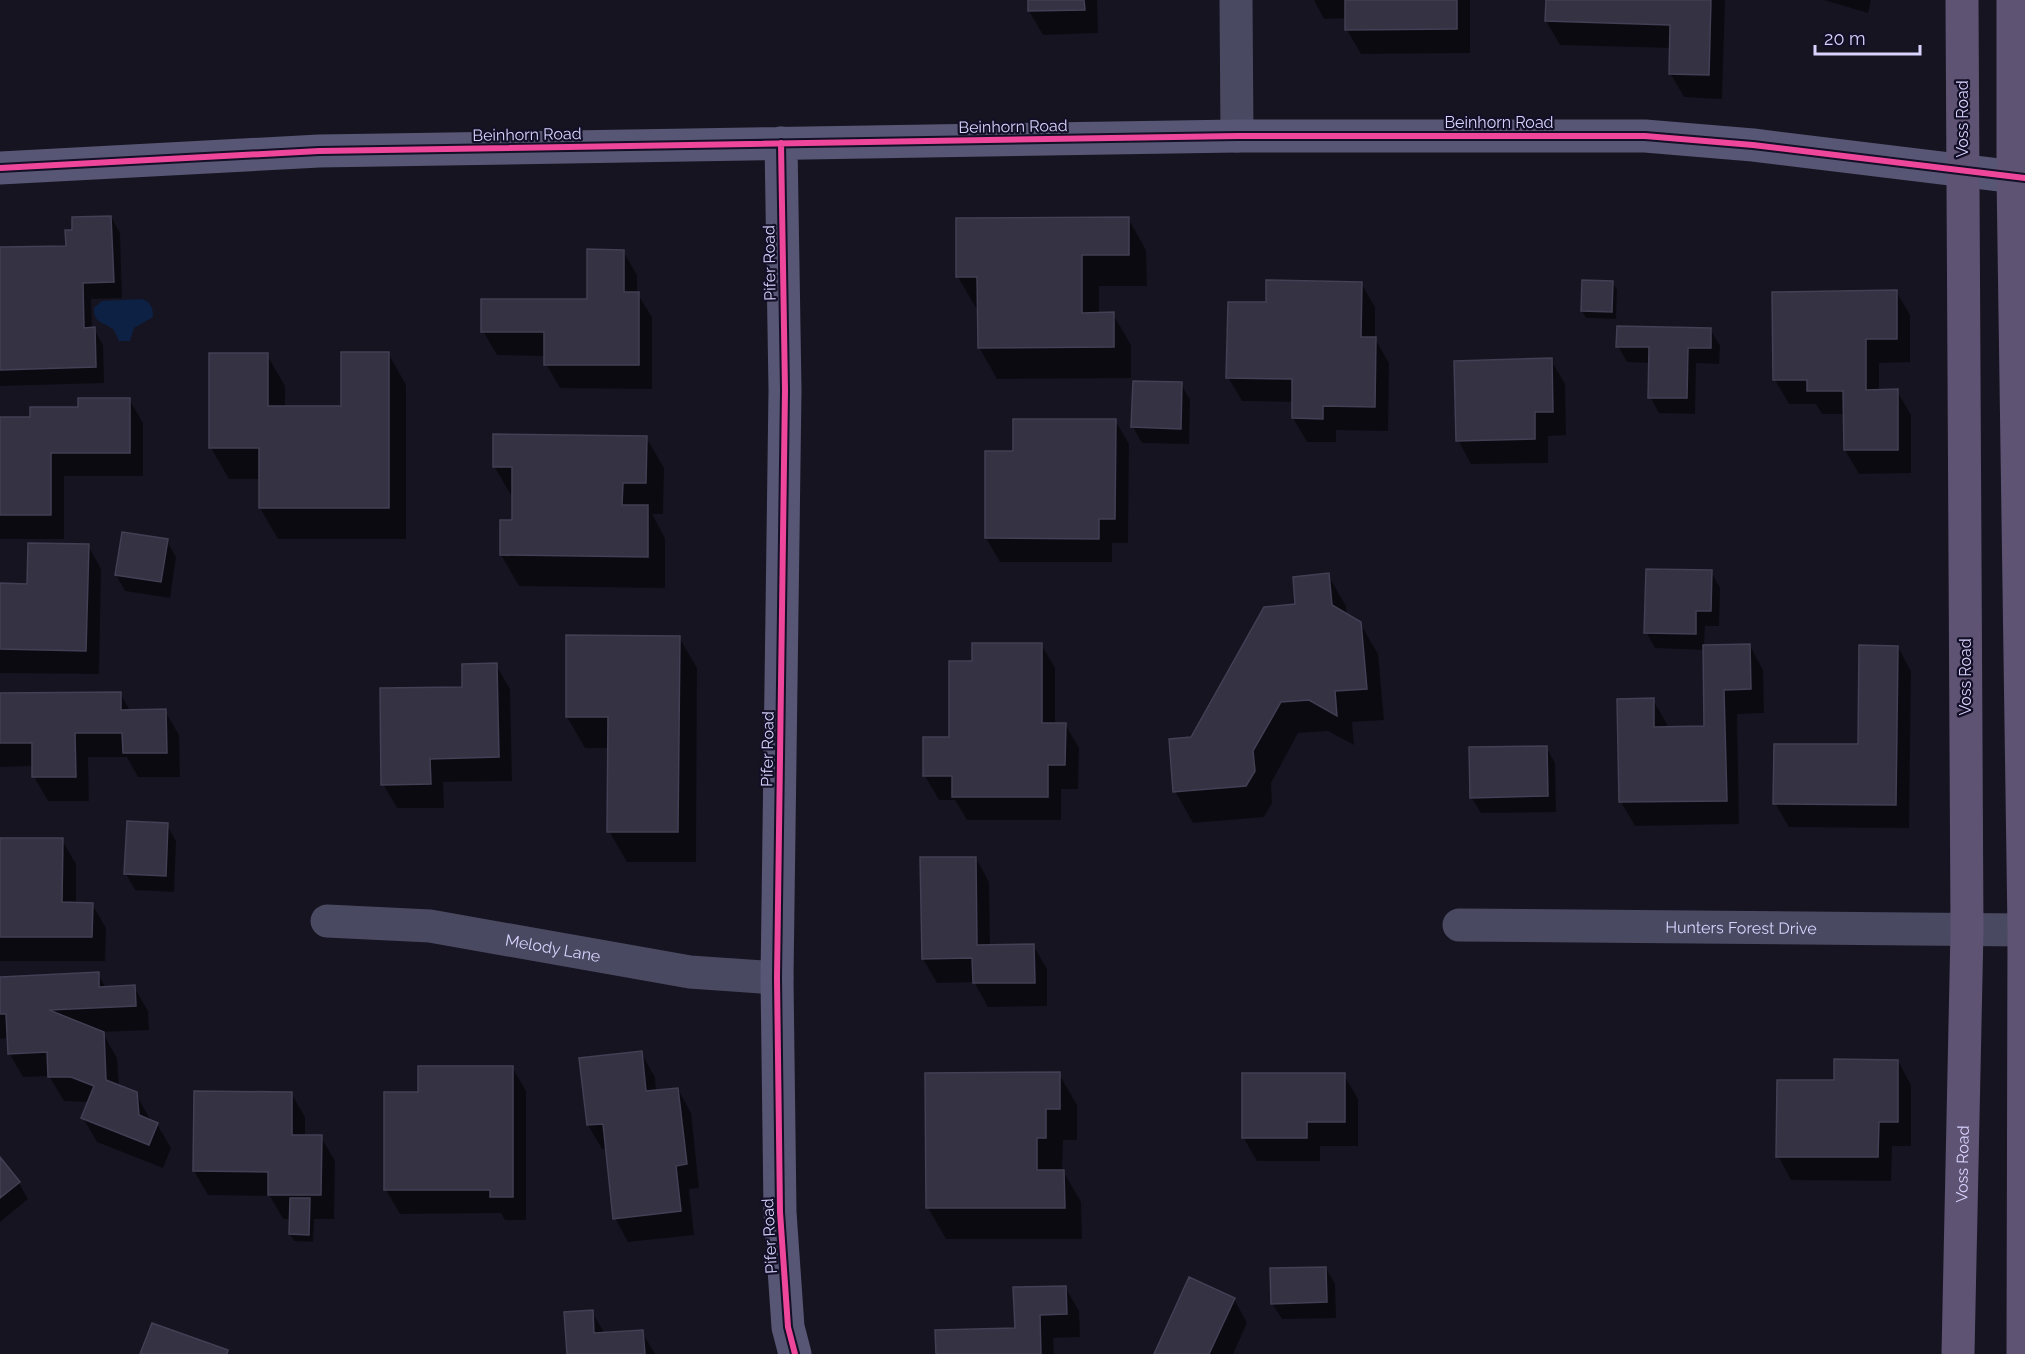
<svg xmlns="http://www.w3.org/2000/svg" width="2025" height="1354" font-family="Raleway,sans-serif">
<rect width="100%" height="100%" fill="#161421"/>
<!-- water -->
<path fill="#0d2144" d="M142,299c9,3 11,9 11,18l-19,11 -4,13h-11l-5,-11c-9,-8 -21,-6 -20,-22l8,-7z"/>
<!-- shadow -->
<path fill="#0007" d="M1029,0h68l1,33 -55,2 -14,-24z
M1314,0h156v53l-109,1 -14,-24v-12l-23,1z
M1547,0h178l-3,99 -38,-2 -14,-24 1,-25 -111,-3 -14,-24z
M1824,0h47l-3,13z
M111,217l9,16 2,65 -31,1 1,30h2l9,16 1,38 -104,3v-137l67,-2 7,-16z
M1128,218l18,32 1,36h-48v28h14l18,31v33l-134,1 -18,-32v-39h-3l-18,-31z
M623,251l14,24v18l15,24v72l-92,-1 -14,-24v-8l-49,-1 -14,-24 106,-30z
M1612,282l5,8 -1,29 -30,-1 -4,-7z
M1361,283l14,24v32l14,24 -1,68 -52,-1v12h-29l-14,-24v-16l-51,-1 -14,-24 40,-73z
M1896,291l14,24v47l-31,1v28h18l14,24v58l-52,1 -14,-24v-36h-23l-6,-10h-27l-14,-24z
M1710,329l10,17 -1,18 -23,-1 -1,51 -36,-1 -9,-16 1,-34 -24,-1 -9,-16z
M388,353l18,32v154h-128l-18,-31v-29h-31l-18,-31v-93h56l18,31v22h58z
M1551,360l14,24 1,51 -18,1v27l-77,1 -13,-24z
M1181,384l9,16 -1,44 -47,-1 -9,-16z
M129,399l14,24v53h-79v63h-64v-120h32z
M1115,420l14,24 -1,99h-16v19h-112l-14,-24 29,-85z
M646,437l18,31 -1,46h-11l13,24v50l-146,-2 -18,-31 12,-34 -1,-24 -18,-31z
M167,541l9,16 -6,41 -45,-7 -9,-16z
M88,545l13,24 -2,105 -99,-1v-89l28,1z
M1711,572l9,16 -1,38h-14l-1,20h46l13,24 1,43 -27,1 2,110 -104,2 -14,-24 32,-102 14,24v4h39l-2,-78 -49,-2 -9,-16z
M1328,575l18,31 1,9 13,8 18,31 6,66 -32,2 2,23 -26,-14 -30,2 -27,50 1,20 -8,14 -71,6 -18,-32 17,-53 105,-133z
M679,637l18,31 -1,194h-69l-18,-31v-83h-24l-18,-31z
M1041,644l14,24v56h10l14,24 -1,41h-17v31h-94l-12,-20h-16l-14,-24 26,-38 22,-76z
M1898,647l13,24 -2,157 -120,-1 -14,-24 85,-57z
M496,665l14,24 2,92 -69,1 1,26h-47l-14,-24 81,-95z
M120,693l10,18h35l14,24 1,42h-42l-11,-20h-39l1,44h-41l-14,-24v-11l-34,1v-73z
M1546,747l9,16 1,49 -75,1 -10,-16z
M167,825l9,16 -2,51 -39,-2 -9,-16z
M0,839l62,1 14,24v40h16l14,24 -1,33h-105z
M976,858l13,24 1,64 43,-1 14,24v37l-59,1 -14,-25 -37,1 -14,-24z
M98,974l8,14 28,-1 14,24 1,19 -47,2 15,26 2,29 17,7 15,27 6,3 14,24 -8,20 -66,-26 -14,-24 6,-16 -25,-1 -15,-25 -26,1 -14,-24v-15l-9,1v-61z
M641,1053l14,24 1,15 22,-3 13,24 8,75 -10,1 5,46 -66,7 -13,-24 -8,-70 -5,1 -14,-24z
M1898,1061l13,24v61h-19l-1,35 -100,-1 -13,-24 58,-75z
M512,1067l14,24v129h-21l-4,-7 -101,1 -14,-24 34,-97z
M1059,1074l18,31v35h-14l-1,29 19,33 1,37h-136l-18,-31z
M1344,1075l14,24v47h-38v15h-63l-14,-24z
M195,1093h96l14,24v20h16l14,24 -1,58h-20l-1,23 -19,-1 -4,-7v-15h-7l-13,-23 -62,-1 -14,-24z
M0,1160l19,23 9,16 -28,23z
M1326,1268l9,16 1,34 -54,1 -10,-16z
M1065,1287l14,24 1,26 -27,1 1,16h-117l79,-25z
M1234,1299l13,24 -14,31h-77z
M592,1312l13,22 37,-2 13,22h-87z"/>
<!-- building -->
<path fill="#343243" stroke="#433f54" stroke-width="1.5" d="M1028,0h56l1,10 -57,1z
M1345,0h112v29l-112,1z
M1546,0h165l-2,75 -40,-1 1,-49 -125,-4z
M111,216l3,66 -31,1 1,45 11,-1 1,40 -96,3v-123l66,-1 -1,-16h7v-13z
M1129,217v38h-47v58l32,-1v35l-136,1 -1,-71h-21v-59z
M587,249l37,1v42h15v73h-95v-33h-63v-33h106z
M1266,280l96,2 -1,55h15l-1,70 -52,-1v13l-31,-1v-39l-66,-1 2,-76h38z
M1582,280l31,1 -1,31 -31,-1z
M1897,290v49h-31v51l32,-1v61h-54l-1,-59h-36v-11h-34l-1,-88z
M1617,326l94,2v20h-23l-1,50h-39l1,-51h-33z
M341,352h48v156h-130v-60h-50v-95h59v53h73z
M1552,358l1,54h-18v27l-79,2 -2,-80z
M1133,381l49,1 -1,47 -50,-2z
M78,398h52v55h-79v62h-51v-98h30v-10h48z
M1013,419h103l-1,100h-16v20l-114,-1v-87h28z
M493,434l154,2 -1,47h-23l-1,22h26v52l-148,-2v-35h12v-53h-19z
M122,532l46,7 -7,43 -46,-7z
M28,543l61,1 -3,107 -86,-2v-66l27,1z
M1646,569l66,1 -1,41h-15v23l-52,-1z
M1329,573l3,32 29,17 6,67 -32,2 2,25 -28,-16 -28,2 -28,49 2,20 -9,15 -73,6 -4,-53 22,-2 73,-130 31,-3 -2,-27z
M566,635l114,1 -2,196h-71l1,-115h-42z
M972,643h70v80h24l-1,42h-17v32h-96v-21h-29v-39h26v-76h23z
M1750,644l1,45 -27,1 3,111 -108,1 -2,-103 37,-1v29l50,-1 -1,-81z
M1859,645l39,1 -2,159 -123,-1 1,-60h84z
M497,663l2,94 -69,2 1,25 -50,1 -1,-97 82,-1v-23z
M121,692v18l45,-1 1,44h-44l-1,-20h-47l1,44h-44v-34h-32v-50z
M1547,746l1,50 -78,2 -1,-51z
M127,821l41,2 -2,53 -42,-2z
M0,838h63l-1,64 31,1 -1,34h-92z
M920,857h56l1,88 57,-1 1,39h-62l-1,-25 -50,1z
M99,972v15l36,-2 1,21 -87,4 55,22 2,48 31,12 2,23 19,8 -9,22 -68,-27 13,-32 -23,-9h-23l-1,-25 -39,2 -2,-40h-6v-37z
M642,1051l4,40 32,-3 9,76 -11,2 5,45 -68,8 -10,-95 -16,1 -8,-67z
M1834,1059l64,1v62h-19l-1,35h-102l1,-77h57z
M418,1066h95v131h-23v-7h-106v-98h34z
M1060,1072v37h-14v29h-9v32h27l1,38h-139l-1,-135z
M1242,1073h103v49h-38v16h-65z
M194,1091l98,1v43h30l-1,60h-53v-23l-75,-1z
M0,1157l20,25 -20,16z
M290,1198h20l-1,37 -20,-1z
M1326,1267l1,35 -56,2 -1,-36z
M1189,1277l46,21 -26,56h-55z
M1066,1286l1,28 -27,1 1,39h-105l-1,-24 80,-2 -2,-41z
M593,1310l1,23 49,-3 2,24h-78l-3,-42z
M152,1323l76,27 -1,4h-87z"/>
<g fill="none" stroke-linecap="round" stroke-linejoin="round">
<!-- street -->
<g stroke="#4a4962" stroke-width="33">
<path d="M1236,0l1,136"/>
<path id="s1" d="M327,921l103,5 260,46 87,6"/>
<path id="s2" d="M1459,925l565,5"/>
</g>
<!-- secondary -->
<path stroke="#575674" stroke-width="33" d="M781,143l4,247 -8,588 3,234 8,115 7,27
M0,168l319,-17 918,-15h408l108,9 272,33"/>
<!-- primary -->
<g stroke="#5e5373" stroke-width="33">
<path d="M2013,0v176l11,754 -1,424"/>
<path id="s3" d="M1958,1354l9,-424 -5,-930"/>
</g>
<defs>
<path id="cycleway" d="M781,143l4,247 -8,588 3,234 8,115 7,27
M0,168l319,-17 918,-15h408l108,9 272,33"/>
</defs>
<!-- cycleway casing -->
<use href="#cycleway" stroke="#130f26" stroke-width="10"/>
<!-- cycleway -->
<use href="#cycleway" stroke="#ed469a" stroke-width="6"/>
</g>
<g text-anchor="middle" stroke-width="4.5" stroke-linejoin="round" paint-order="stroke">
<!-- street labels -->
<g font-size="16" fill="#d9d4ff" stroke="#130f26">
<text transform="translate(1962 119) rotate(-90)" y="6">Voss Road</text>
<text x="1499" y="128">Beinhorn Road</text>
<text transform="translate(1013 126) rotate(-1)" y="6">Beinhorn Road</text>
<text transform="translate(527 134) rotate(-1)" y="6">Beinhorn Road</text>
<text transform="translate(769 263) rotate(-91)" y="6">Pifer Road</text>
<text transform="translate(1965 677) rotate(-90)" y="6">Voss Road</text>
<text transform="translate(767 749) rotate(-89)" y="6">Pifer Road</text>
<text dy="6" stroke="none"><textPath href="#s2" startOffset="282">Hunters Forest Drive</textPath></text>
<text dy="6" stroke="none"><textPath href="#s1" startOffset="228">Melody Lane</textPath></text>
<text dy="6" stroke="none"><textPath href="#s3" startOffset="190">Voss Road</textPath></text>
<text transform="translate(769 1236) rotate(-93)" y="6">Pifer Road</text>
</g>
</g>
<!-- scale -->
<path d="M1815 45v9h105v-9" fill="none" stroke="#d9d4ff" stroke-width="3"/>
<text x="1824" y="45" font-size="18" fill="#d9d4ff" stroke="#130f26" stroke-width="4.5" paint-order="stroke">20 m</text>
</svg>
